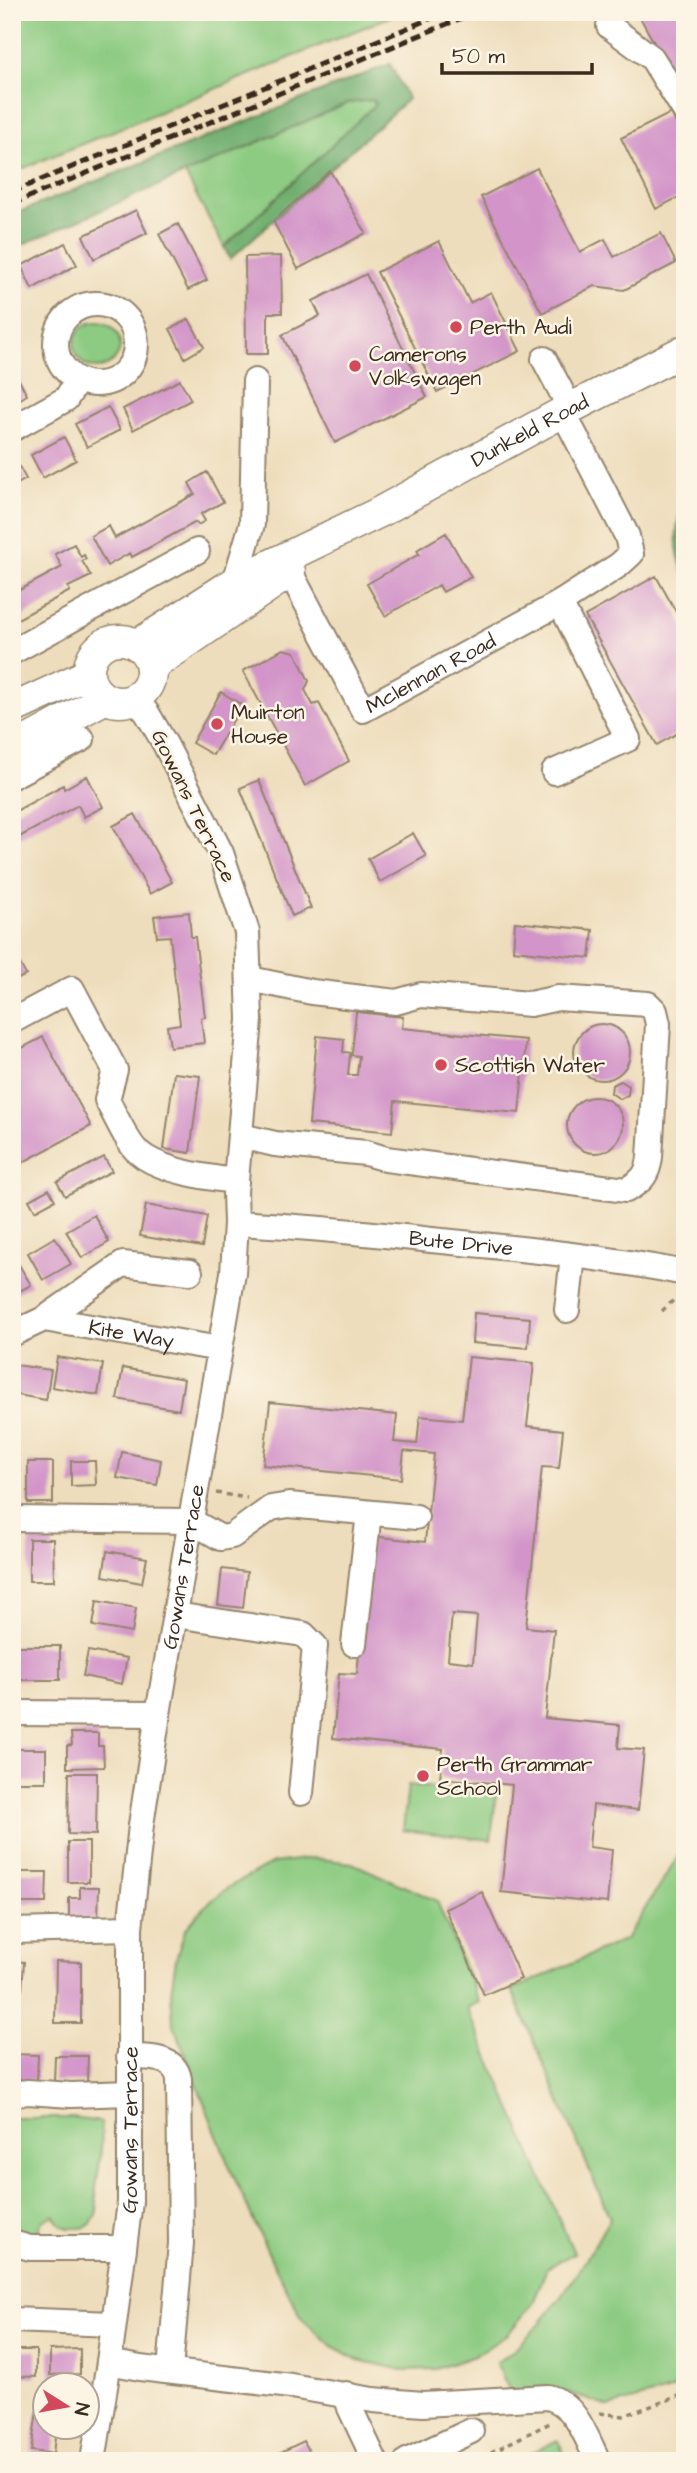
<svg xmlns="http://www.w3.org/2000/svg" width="697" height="2473" font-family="'Architects Daughter',sans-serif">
<rect width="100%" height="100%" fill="#fcf5e5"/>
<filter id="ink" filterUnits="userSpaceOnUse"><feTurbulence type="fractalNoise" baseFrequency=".0143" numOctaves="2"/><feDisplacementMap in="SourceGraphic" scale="14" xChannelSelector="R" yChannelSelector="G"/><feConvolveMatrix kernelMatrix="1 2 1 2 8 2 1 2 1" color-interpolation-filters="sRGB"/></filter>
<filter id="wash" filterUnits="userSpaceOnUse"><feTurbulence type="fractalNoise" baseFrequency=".00686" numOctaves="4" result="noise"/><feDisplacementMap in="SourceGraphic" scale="28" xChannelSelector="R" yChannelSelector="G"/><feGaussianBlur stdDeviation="1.57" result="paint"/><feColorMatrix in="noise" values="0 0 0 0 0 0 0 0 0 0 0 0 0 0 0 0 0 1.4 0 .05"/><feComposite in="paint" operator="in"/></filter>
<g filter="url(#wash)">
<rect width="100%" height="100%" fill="#eeddbc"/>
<!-- green -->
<path fill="#8ccb81" stroke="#647a50" stroke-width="2" d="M12,12h389l-389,161z
M372,100l4,4 -152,143 -39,-73 163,-71z
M74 345a23 23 0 1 1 46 0a23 23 0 1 1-46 0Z
M408,1785l88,10 -5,45 -88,-10z
M685,1845v539l-7,4 -69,19 -44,-15 -54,1 -15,-30c48,-32 86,-95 114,-145l-98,-228 114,-51z
M313,1858l39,5 85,38 42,101 -12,6 107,245 -27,15 -14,35 -26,32 -33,21 -38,13 -33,1 -45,-10 -26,-14 -29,-26 -31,-59 -43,-95 -56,-143 -2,-31 5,-33 9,-29 18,-22 24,-20 46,-25z
M12,2118h60l29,4c2,23 -2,44 -5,66 -1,12 5,21 -3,32 -4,8 -10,8 -19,8 -11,1 -15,-5 -21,-13l-12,7 -3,9 -8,5 -18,-2z
M558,2440l9,21h-54z"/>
<!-- forest -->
<path fill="#71af6f" stroke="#566c46" stroke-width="2" d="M390,64l18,35 -178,160 -6,-12 152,-143 -3,-4 -25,3 -336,146v-34z
M685,492v84c-13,-31 -9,-52 0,-84z"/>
<g id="blocks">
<!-- building -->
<path fill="#d395c9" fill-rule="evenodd" d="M637,12h48v86z
M671,113l14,28v53l-29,15 -35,-71z
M537,168l43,84 25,-13 9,18 47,-24 15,30 -52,27 -30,-4 -52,27 -61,-116z
M330,171l36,62 -68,36 -25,-48z
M136,210l11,23 -53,26 -11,-23z
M178,224l29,56 -19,10 -29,-56z
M439,241l31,62 21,-11 29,59 -83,41 -60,-120z
M65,243l12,22 -45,24 -11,-23z
M281,256l1,57h-14v41h-22l-1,-97z
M366,274l61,123 -92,46 -53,-108 38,-19 -7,-15z
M189,319l15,28 -19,11 -15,-29z
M12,367l15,28 -15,9z
M180,380l11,20 -58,30 -10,-21z
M108,407l12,23 -33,17 -12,-23z
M64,437l12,23 -33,18 -12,-23z
M12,454l14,25 -14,8z
M207,472l16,30 -22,12 4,7 -7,4 -2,-3 -64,35 -2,-4 -23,13 -16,-30 18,-10 6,12 80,-44 -6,-11z
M446,533l25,44 -28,15 -4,-7 -54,31 -18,-32 52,-30 -2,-4z
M74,544l7,13 3,-2 2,4 -4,2 9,15 -23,11 2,4 -58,31v-28l50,-27 -7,-13z
M656,576l29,52v101l-28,16 -72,-129z
M283,649l12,3 14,29 -4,9 8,15 6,-2 30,58 -44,25 -62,-115z
M221,692l21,13 -29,50 -21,-12z
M87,776l16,31 -19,10 -6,-12 -66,36v-28l51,-28 1,4z
M259,780l52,128 -19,8 -52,-128z
M135,814l37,68 -22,12 -37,-68z
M413,833l13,23 -46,26 -12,-23z
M189,912l2,25h4l10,80 -4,1 3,25 -34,4 -3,-21 13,-2 -10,-88 -13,1 -3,-21z
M515,922l78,8 -3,28 -77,-8z
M12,949l14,26 -14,7z
M356,1012l47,5 -1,11 124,12 -7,73 -124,-12 -3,31 -83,-8 8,-88 27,3 -1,13 9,1zM350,1055l9,1 -2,19h-9z
M574 1052a28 28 0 1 1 56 0a28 28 0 1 1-56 0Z
M43,1037l48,89 -79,42v-115z
M174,1073l26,3 -10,77 -26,-4z
M621,1081l8,5 -1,9 -8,4 -9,-6 1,-8z
M567 1125a28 28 0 1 1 56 0a28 28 0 1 1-56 0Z
M104,1157l8,14 -47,25 -8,-14z
M49,1189l6,11 -20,11 -6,-11z
M146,1205l61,11 -5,31 -62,-11z
M94,1215l15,27 -27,16 -16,-27z
M55,1237l16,27 -28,16 -15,-27z
M15,1258l16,27 -19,10v-36z
M474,1313l56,5 -2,30 -56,-5z
M57,1357l46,7 -5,31 -46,-8z
M469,1357l65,6 -7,63 36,4 -4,38 -17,-1 -16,160 28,3 -9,88 75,7 -2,23 26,2 -6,60 -45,-5 -4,42 23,3 -5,53 -106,-11 11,-107 -72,-7 3,-29 -110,-11 6,-65 18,1 14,-138 54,6 9,-88 -30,-3 -3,28 -138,-14 7,-63 127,13 -3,27 23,2 3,-28 42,4zM452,1614l25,2 -4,47 -25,-3z
M16,1365l35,5 -5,30 -34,-6z
M123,1368l61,11 -5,31 -62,-11z
M122,1452l39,8 -4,25 -40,-7z
M71,1461h24l1,24 -25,1z
M28,1462h25v41h-25z
M29,1539h24l1,42h-25z
M107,1551l40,7 -5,25 -39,-7z
M222,1569l25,3 -4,36 -25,-3z
M97,1601l39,7 -4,25 -39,-7z
M12,1646h48v34h-48z
M88,1651l39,7 -5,26 -39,-8z
M71,1733h27v13h5l1,21 -37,1v-22l5,-1z
M12,1749h34v33h-34z
M69,1773h28l-1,62 -28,-1z
M68,1842h21v40h-21z
M12,1872h35l-1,31h-34z
M80,1887h19l-1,32h-29v-21h11z
M482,1892l39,87 -37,16 -39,-86z
M12,1961l12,1 -2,28h-10z
M56,1961l25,1v61h-26z
M12,2054l26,1 -1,25h-25z
M55,2056h33l-1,26h-33z
M80,2349v25l-30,1v-25z
M12,2350h24v27l-24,-1z
M37,2411l9,2v15h10l-3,26 -22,-3z
M304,2441l10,20h-52z
M30,2456l24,3v2h-25z"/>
</g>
</g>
<g filter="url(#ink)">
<use href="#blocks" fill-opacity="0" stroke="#94846d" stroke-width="2"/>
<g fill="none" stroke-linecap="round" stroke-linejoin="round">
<defs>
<g id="minor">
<path d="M609,26l43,32 33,53"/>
<circle cx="96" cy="344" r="40"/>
<path d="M544,359l26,49"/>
<path d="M12,429l54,-30 12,-19"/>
<path id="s1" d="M290,572l73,138 197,-107 59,-38 12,-11 -4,-18 -64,-124"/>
<path d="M235,582l17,-58 3,-143"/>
<path d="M12,652l185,-101"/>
<path d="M554,772l74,-33 -68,-136"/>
<path d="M12,776l70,-37"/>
<path d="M12,1021l60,-32 43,81 -8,30c7,13 21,44 31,52 21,19 71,26 98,29"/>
<path d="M241,1136l34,8 91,9 20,6 240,31c16,-9 22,-15 24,-33l8,-133 -3,-13 -7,-7 -90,-6 -28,6 -109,-9 -25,7 -84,-10 -62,-13"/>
<path id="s2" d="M236,1223c69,3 138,11 206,18 81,8 163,16 243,32"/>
<path d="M567,1310l6,-54"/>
<path d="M44,1319l79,-55 67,8"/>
<path id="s3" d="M12,1334l32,-15 176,30"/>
<path d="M12,1519l179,2 30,17 11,-2 39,-28 18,-3 127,12"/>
<path d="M175,1615l128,19 12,12 -14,147"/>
<path d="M354,1644l15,-131"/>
<path d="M12,1713l146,1"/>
<path d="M12,1931l118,-3"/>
<path d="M129,2057c19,0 46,-1 50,22l2,164 -11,127"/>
<path d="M12,2094l16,-2 43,3 59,-2"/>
<path d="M12,2243l18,5h94"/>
<path d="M12,2320l101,4"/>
<path d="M109,2362l31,6 151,18 82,14 50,4 125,-7c28,7 38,40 50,64"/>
<path d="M346,2394l4,14 25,53"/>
<path id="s4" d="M93,2461l16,-99 21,-160v-274l11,-103 17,-111 75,-441 3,-50 -1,-31 15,-172 -3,-88 -26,-79 -56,-109 -18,-31 -12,-14"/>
<path d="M407,2461l64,-30"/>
</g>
<g id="major">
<circle cx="120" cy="671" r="31"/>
<path id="s5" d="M137,645l98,-63 143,-69 185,-101 122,-62"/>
<path d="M151,667l139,-95"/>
<path d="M12,709l76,-35"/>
<path d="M12,749l92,-50"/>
</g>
</defs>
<!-- minor casing -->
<use href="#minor" stroke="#94846d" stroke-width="28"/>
<!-- major casing -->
<use href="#major" stroke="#94846d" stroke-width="33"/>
<!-- path -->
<path stroke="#94846d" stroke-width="3.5" stroke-dasharray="5 5" stroke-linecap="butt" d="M662,1311l19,-18
M216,1493l31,5
M600,2413l23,3 62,-22
M473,2461l79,-39"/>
<!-- minor -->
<use href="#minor" stroke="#fff" stroke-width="24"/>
<!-- major -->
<use href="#major" stroke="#fff" stroke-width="30"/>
<!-- rail -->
<path stroke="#3b2a1e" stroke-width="5" stroke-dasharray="10 5" stroke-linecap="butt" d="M12,192l434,-180
M12,204l464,-192"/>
</g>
</g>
<!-- markers -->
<g fill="#d1495b" stroke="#fcf5e5" stroke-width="2.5">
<circle cx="456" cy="327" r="7"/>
<circle cx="355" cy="366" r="7"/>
<circle cx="217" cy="724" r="7"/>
<circle cx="441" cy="1065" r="7"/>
<circle cx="423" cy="1776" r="7"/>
</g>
<g text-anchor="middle" stroke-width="5" stroke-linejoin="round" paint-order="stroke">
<!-- poi labels -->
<g font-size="21" fill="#3b2a1e" stroke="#fcf5e5" text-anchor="start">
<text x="470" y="334">Perth Audi</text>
<text x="369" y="361">Camerons<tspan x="369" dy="24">Volkswagen</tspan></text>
<text x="231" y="719">Muirton<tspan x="231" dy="24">House</tspan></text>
<text x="455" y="1072">Scottish Water</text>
<text x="437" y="1771">Perth Grammar<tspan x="437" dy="24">School</tspan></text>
</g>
<!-- street labels -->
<g font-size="21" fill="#3b2a1e" stroke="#fcf5e5">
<text dy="7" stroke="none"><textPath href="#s5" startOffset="448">Dunkeld Road</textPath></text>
<text dy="7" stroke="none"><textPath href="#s1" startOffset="233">Mclennan Road</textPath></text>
<text transform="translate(194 806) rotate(64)" y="7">Gowans Terrace</text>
<text dy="7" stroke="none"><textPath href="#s2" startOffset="226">Bute Drive</textPath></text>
<text dy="7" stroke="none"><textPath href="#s3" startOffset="124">Kite Way</textPath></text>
<text dy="7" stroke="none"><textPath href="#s4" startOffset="901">Gowans Terrace</textPath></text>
<text dy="7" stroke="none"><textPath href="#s4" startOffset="334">Gowans Terrace</textPath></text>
</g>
</g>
<!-- margin -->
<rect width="697" height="2473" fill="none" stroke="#fcf5e5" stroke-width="42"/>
<!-- north arrow -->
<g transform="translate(66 2406) rotate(101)"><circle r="33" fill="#fcf5e5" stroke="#afa495" stroke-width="2"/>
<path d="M0-5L12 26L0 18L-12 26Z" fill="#d1495b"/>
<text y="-10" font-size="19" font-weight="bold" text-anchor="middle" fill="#3b2a1e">N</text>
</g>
<!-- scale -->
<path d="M442 63v10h150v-10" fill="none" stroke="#3b2a1e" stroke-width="3.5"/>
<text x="452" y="63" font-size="21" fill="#3b2a1e" stroke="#fcf5e5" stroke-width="5" paint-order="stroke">50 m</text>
</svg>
